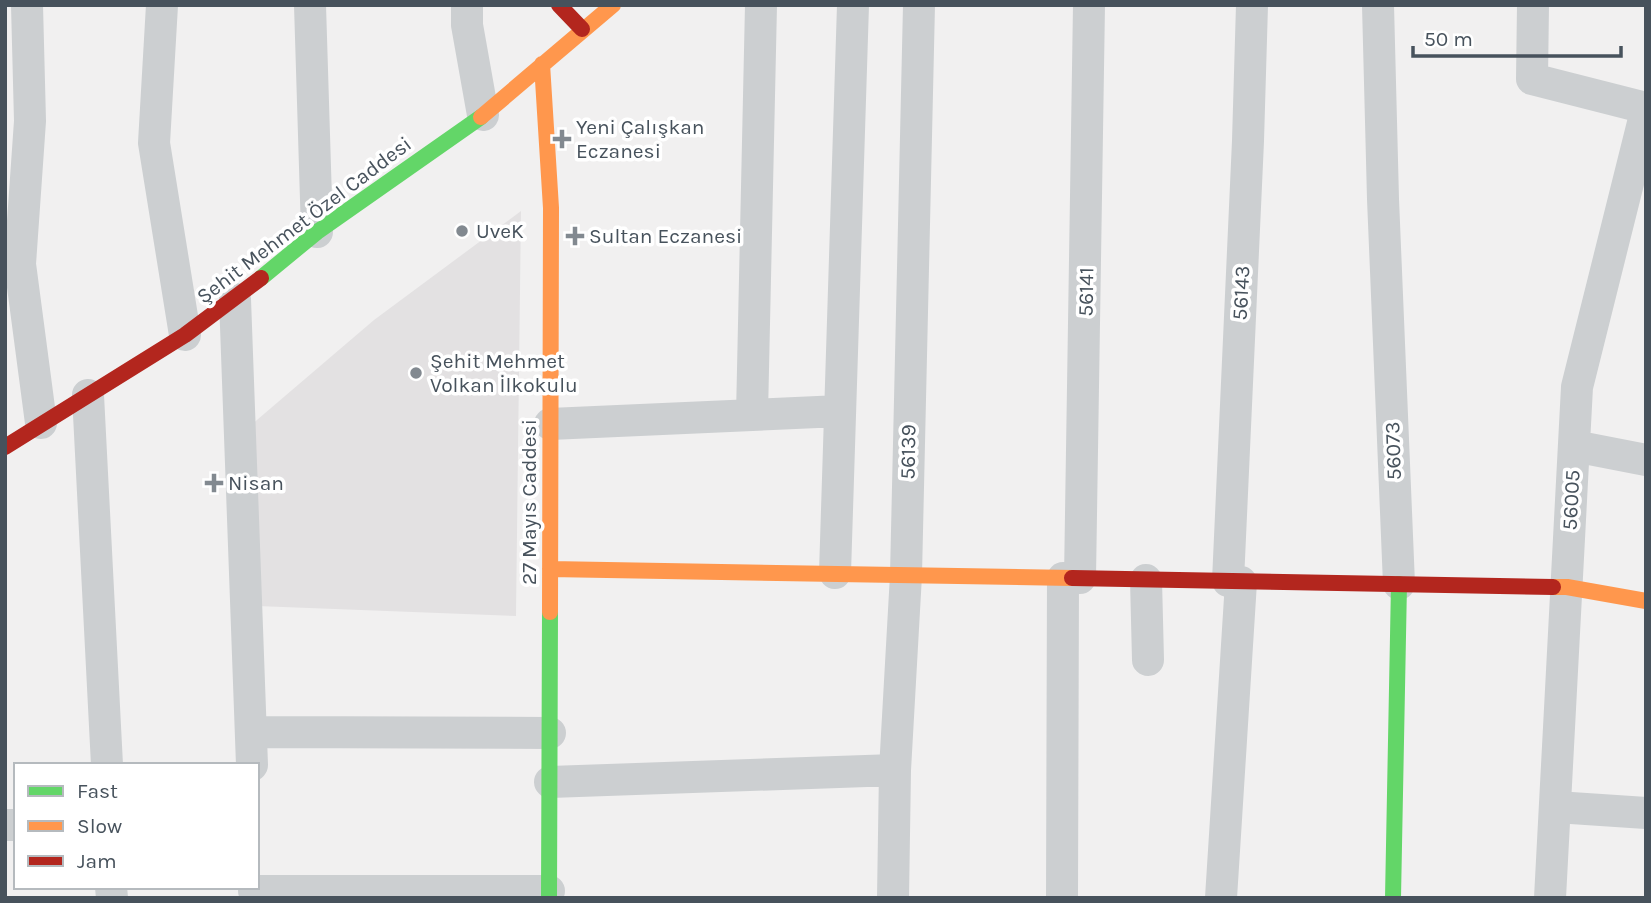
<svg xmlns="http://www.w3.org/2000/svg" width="1651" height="903" font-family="Karla,sans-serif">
<rect width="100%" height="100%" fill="#f1f0f0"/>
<!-- education -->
<path fill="#e3e1e2" d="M521,211l-5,405 -259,-10 -6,-181 123,-105z"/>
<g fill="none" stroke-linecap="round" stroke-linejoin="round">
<!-- street -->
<path stroke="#cccfd1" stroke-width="32" d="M27,5l3,116 -10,143 21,159
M162,5l-8,138 31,192
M310,5l7,227
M467,5v20l16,90
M1378,5l5,194 16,385
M1533,5l-1,74 114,29
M235,299l17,466
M88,395l19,370
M752,415l9,-410
M550,424l290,-13
M1574,446l72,14
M835,573l18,-568
M1080,578l9,-573
M1146,580l2,80
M1228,581l20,-440 4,-136
M251,732l299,1
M550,782l345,-12
M1556,807l90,6
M5,825h11
M111,887l1,11
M254,891h295
M893,898l2,-128 11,-195 13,-570
M1062,898l1,-320
M1221,898l20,-316
M1550,898l27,-511 69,-276"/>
<!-- fast -->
<path stroke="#63d668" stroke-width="16" d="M261,278l56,-46 164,-115
M549,898l1,-286
M1393,898l6,-314"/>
<!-- slow -->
<path stroke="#ff974d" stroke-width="16" d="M542,64l9,144 -1,404
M481,117l132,-112
M550,569l522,9
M1553,587h14l79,14"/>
<!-- jam -->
<path stroke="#b3261e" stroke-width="16" d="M559,5l23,24
M5,447l180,-112 76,-57
M1072,578l481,9"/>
</g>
<!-- markers -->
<g fill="#828990" stroke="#fff" stroke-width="2.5">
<path d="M558.5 128.5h7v7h7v7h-7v7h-7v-7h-7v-7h7z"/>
<circle cx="462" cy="231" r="7"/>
<path d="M571.5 225.5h7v7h7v7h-7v7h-7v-7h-7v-7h7z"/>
<circle cx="416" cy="373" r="7"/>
<path d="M210.5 472.5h7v7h7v7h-7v7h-7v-7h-7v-7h7z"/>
</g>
<g text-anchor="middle" stroke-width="7" stroke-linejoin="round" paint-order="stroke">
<!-- poi labels -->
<g font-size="21" fill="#47525c" stroke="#fff" text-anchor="start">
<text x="576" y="134">Yeni Çalışkan<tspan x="576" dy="24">Eczanesi</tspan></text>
<text x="476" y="238">UveK</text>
<text x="589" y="243">Sultan Eczanesi</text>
<text x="430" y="368">Şehit Mehmet<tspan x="430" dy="24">Volkan İlkokulu</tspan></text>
<text x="228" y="490">Nisan</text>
</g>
<!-- street labels -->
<g font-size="21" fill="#47525c" stroke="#fff">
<text transform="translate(304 220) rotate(-37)" y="7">Şehit Mehmet Özel Caddesi</text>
<text transform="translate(1086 292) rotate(-89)" y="7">56141</text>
<text transform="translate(1241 293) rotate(-87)" y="7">56143</text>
<text transform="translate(1393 451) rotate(-92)" y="7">56073</text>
<text transform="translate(908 452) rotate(-89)" y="7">56139</text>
<text transform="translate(1571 500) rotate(-87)" y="7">56005</text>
<text transform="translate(529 502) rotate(-90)" y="7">27 Mayıs Caddesi</text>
</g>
</g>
<!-- border -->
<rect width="1651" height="903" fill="none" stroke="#47525c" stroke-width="14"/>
<!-- legend -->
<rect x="14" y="763" width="245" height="126" fill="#ffffff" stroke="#b5babe" stroke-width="2"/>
<rect x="28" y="786" width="35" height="10" fill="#63d668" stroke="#b5babe" stroke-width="2"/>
<text x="77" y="798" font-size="21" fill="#47525c">Fast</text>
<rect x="28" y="821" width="35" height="10" fill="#ff974d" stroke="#b5babe" stroke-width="2"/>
<text x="77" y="833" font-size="21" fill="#47525c">Slow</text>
<rect x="28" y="856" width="35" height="10" fill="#b3261e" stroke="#b5babe" stroke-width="2"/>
<text x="77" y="868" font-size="21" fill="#47525c">Jam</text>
<!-- scale -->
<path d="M1413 46v10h208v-10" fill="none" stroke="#47525c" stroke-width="3.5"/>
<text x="1424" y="46" font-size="21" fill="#47525c" stroke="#ffffff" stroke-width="5" paint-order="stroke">50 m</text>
</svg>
